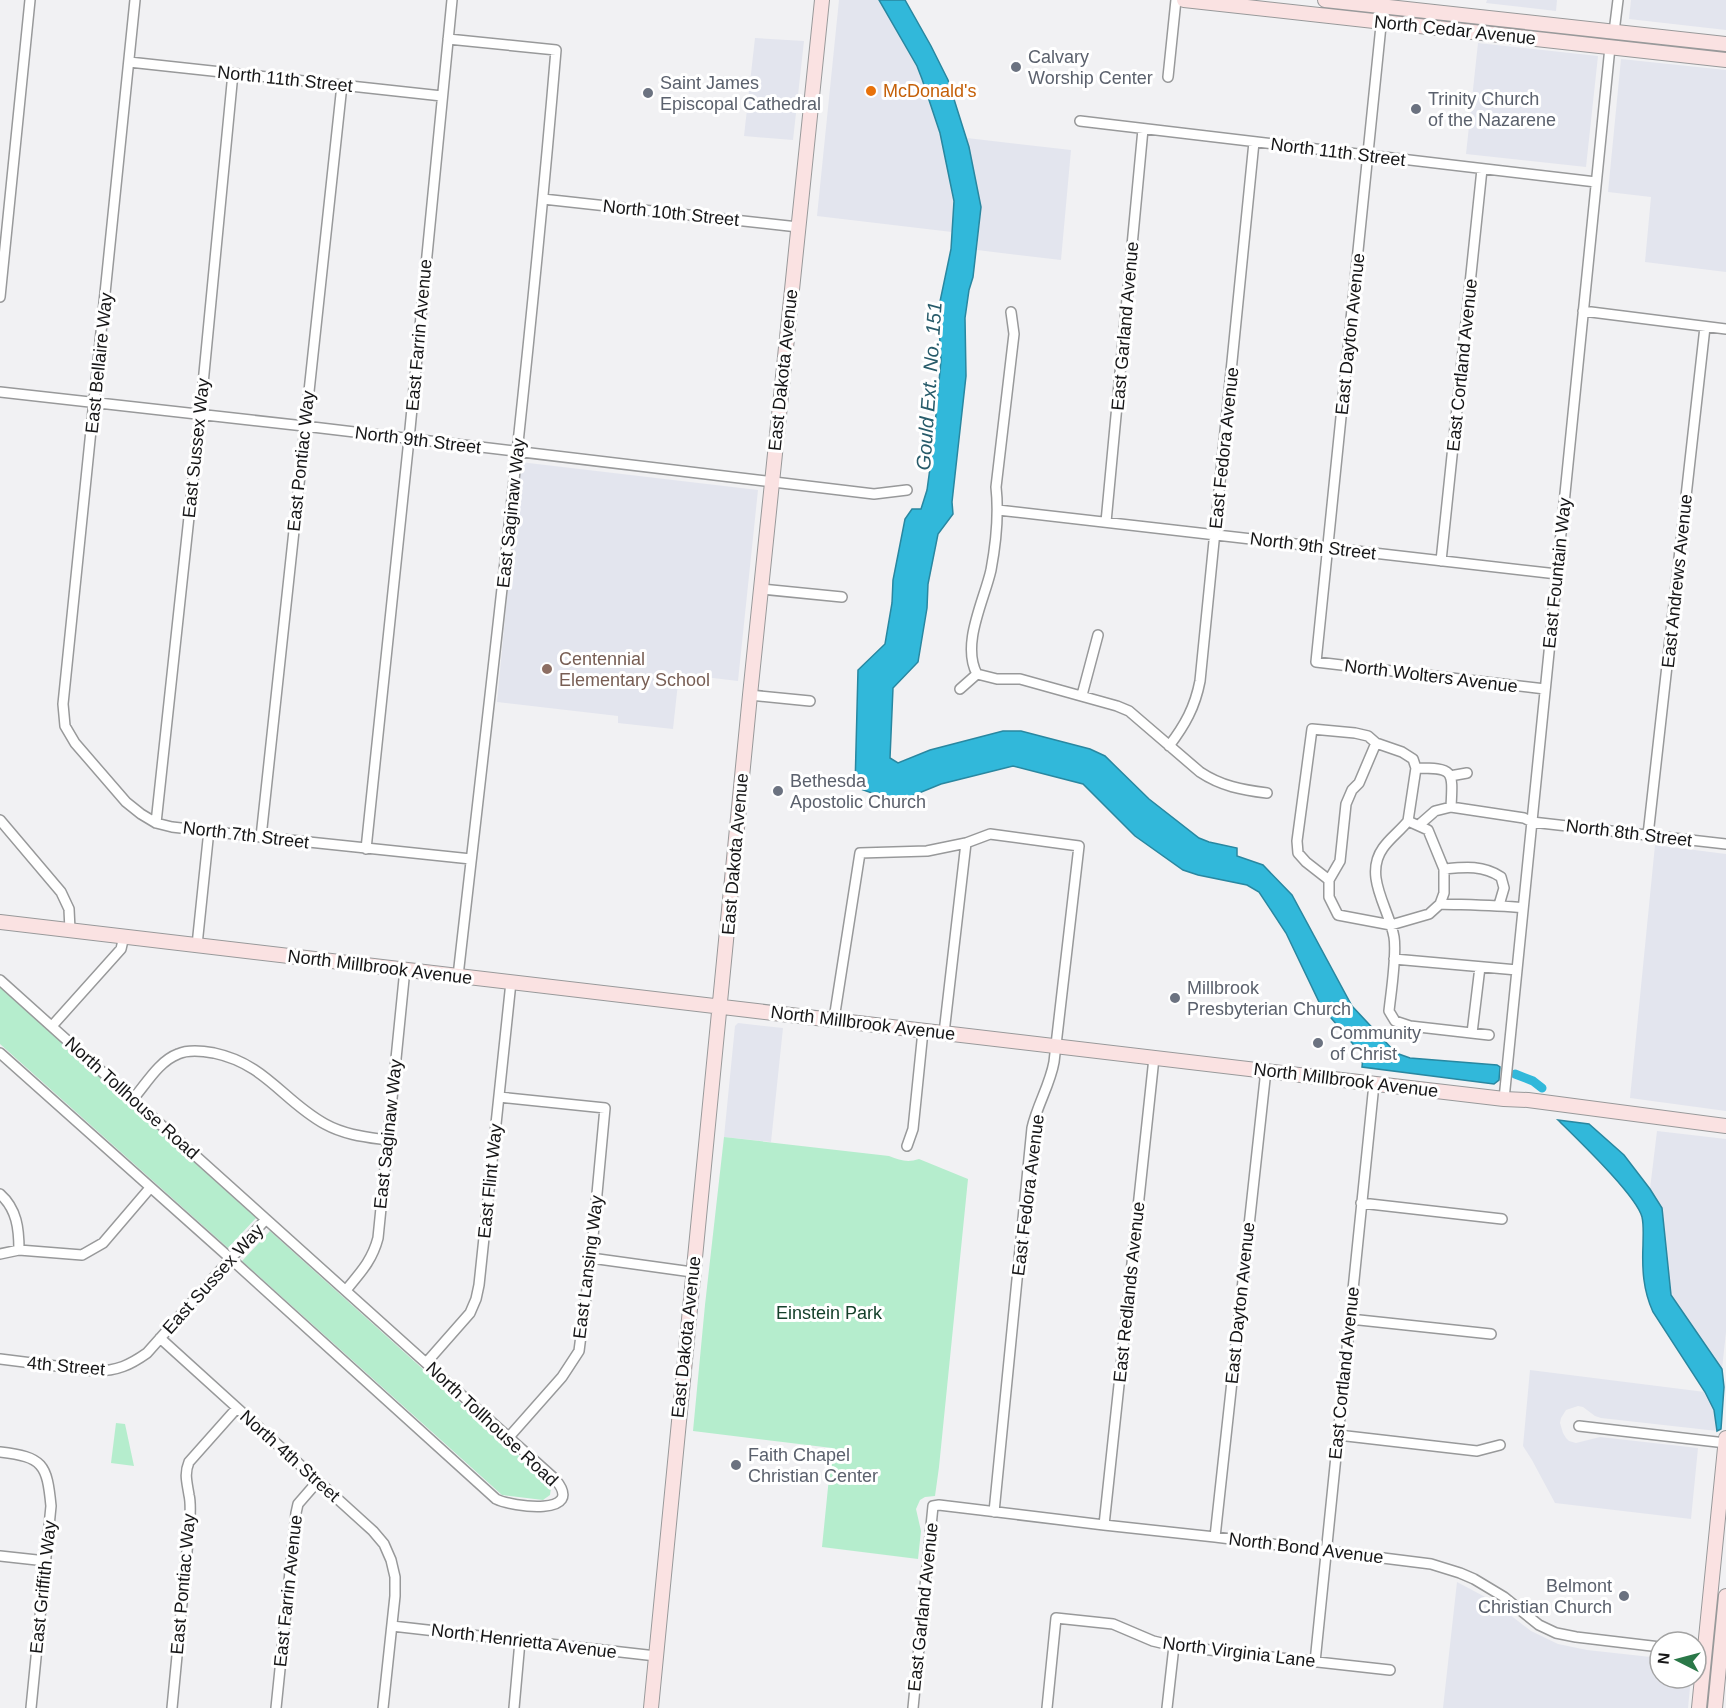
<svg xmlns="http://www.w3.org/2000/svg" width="1726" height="1708" font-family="Arial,sans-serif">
<rect width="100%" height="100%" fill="#f1f1f3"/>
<!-- built -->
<path fill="#e3e5ee" d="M839,0h40l38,66 23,67 14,68 -2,31 -135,-16z
M1487,0h70l-1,11 -70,-8z
M1631,0h95v30l-97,-11z
M755,38l49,3 -11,99 -49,-4z
M1478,43l120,13 -12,111 -120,-13z
M1621,59l105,11v202l-81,-10 6,-65 -43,-5z
M967,138l104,12 -10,110 -84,-10 4,-43z
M520,462l238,28 -20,191 -59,-7 -6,55 -55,-6v-7l-121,-14z
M1655,845l71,9v257l-96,-13z
M738,1023l45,5 -12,114 -47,-5 11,-111z
M1657,1131l69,8v193l-4,37 -51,-74 -9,-87 -12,-19z
M1530,1370l175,22 9,18 3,21 -116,-13 -6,-2 -12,-9 -5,-1 -12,4 -5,8 -1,5 3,10 3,5 3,3 7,2 24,-6 98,11 -7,71 -136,-16 -23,-43 -9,-14z
M1457,1582l34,18 40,31 27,13 29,6 73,8v20h31l-3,30h-245z"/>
<!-- green -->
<path fill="#b5edcd" d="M0,987l256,231 -28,30 -228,-204z
M724,1137l165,19c11,4 18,7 30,3l49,20 -29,288 -4,29 -10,1 -5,3 -4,9 5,22 -3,28 -96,-12 10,-99 -139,-17 12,-126z
M270,1231l279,252 2,5 -1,7 -7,5 -41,-5 -260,-234z
M116,1423l9,1 9,42 -23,-3z"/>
<!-- water -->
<path fill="#31b8da" stroke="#2987a0" stroke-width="1.5" d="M879,0h26l26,46 17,34 21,67 12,60 -8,70 -4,13 -4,28 1,58 -14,126 1,12 -15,20 -10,50 -1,24 -9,54 -25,26 -3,70 8,5 32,-13 73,-19h18l69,18 15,7 44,43 50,39 10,4 28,6v8l26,9 29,30 60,111 44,47 14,5 87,7 3,2 -1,13 -5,4 -132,-17 1,-11 -42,-50 -35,-73 -27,-41 -12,-7 -49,-10 -15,-5 -48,-34 -52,-52 -70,-18 -72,18 -44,18 -42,-15 3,-117 27,-26 7,-41 1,-23 12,-61 7,-10h9l6,-19 6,-44 8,-86 -3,-49 13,-62 3,-48 -14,-68 -18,-54 -5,-13z
M1558,1120l31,4 35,31 26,34 12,19 9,87 51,74 2,18 -3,42 -4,2 -3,-21 -9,-18 -52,-80c-10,-22 -11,-43 -10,-67 0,-9 1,-19 -1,-28 -6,-22 -65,-78 -84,-97z"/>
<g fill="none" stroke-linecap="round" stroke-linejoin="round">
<!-- canal -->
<path stroke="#31b8da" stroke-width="9" d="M1515,1074l18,7 9,7"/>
<defs>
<path id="street" d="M135,0l-72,704 2,22 10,17 51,59 15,12 15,9 16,4 89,10 210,22
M1383,6l-67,656 229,27
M1614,32l4,-32
M448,39l108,11c-26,309 -63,618 -98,926
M129,62l313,34
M1168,77l8,-77
M1080,121l516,61
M543,199l255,28
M0,297l30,-297
M1583,311l143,18
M0,392l304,34 570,68 33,-4
M998,510l559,64
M1106,522l37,-393
M1441,561l41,-392
M761,589l81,8
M977,674c-16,-30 7,-73 14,-104 5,-27 8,-56 5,-83l18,-153 -3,-22
M977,674l20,5h23l97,27 12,5 71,61c21,14 42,18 67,21
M960,689l17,-15
M750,695l60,6
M1082,695l16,-60
M1376,743l-17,40 -7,7 -6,14 -6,57 -11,19v17l9,18 53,10 38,-11 11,-10 4,-11v-24l-16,-39 -20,-9
M1169,746c16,-21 26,-39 31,-65l54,-539
M1416,768c38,0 37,2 35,39
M1450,776l17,-3
M0,820l61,72 8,17 1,21
M156,823l44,-408 33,-342
M1419,825l16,-14 16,-4 73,11 8,4 194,22
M1648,835l57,-508
M261,837l81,-752
M366,849l43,-410 43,-439
M1444,869c21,-2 39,-4 57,8l3,11 -5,17
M1329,880l-23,-18 -8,-9 -1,-12 15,-112 43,4 13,3 8,7 26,9 11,7 3,9 -8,53c-8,10 -18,17 -25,27 -20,28 6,60 11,89 3,18 -3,55 -5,74l6,10 15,5 79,9
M1440,904c28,1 56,1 83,4
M197,945l12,-115
M1394,959l123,11
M0,980l555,499c32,38 -43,28 -59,20l-265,-240 -231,-206
M834,1019l26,-166 67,-2 39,-8 24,-9 89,12 -25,216c-4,23 -17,43 -22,66l-38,384
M52,1026l69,-77 3,-13
M944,1033l22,-190
M1472,1033l8,-66
M499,1097l106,11 -14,150 -12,93 -17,26 -53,60
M133,1099c13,-15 26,-38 45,-45 11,-5 25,-3 36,-1 52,11 69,48 111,71 20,11 41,13 62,16
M1504,1099l106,-1052
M907,1146l6,-17 10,-98
M0,1194c17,15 19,35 19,56
M1361,1203l141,16
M0,1254l19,-4 63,5 21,-12 47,-55
M591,1258l101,14
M346,1290c14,-17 26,-29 32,-52l27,-269
M1350,1319l141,15
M160,1338l213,193 11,13 7,16 4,17v19l-12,112
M0,1359l96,12c21,0 34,-6 51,-18l119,-134
M426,1363l44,-50 6,-14 3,-14 32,-303
M1579,1426l147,17
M1338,1435l139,16 23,-6
M0,1452c43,5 47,12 51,54l-20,202
M1104,1525l50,-467
M1215,1537l51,-467
M0,1556l46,5
M392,1626l264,30
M1315,1662l59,-578
M172,1708l18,-188c0,-8 1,-17 -1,-25 -2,-13 -5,-21 0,-33l48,-54
M276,1708l20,-195 2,-9 20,-23
M514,1708l6,-67
M913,1708l20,-202 6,-1 165,20 111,12 216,27 29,9 14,6 30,18 35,28 17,8 20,4 84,10
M1047,1708l9,-90 57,6 40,17 21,5 216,24
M1167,1708l7,-62"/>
<path id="secondary" d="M1184,0l542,60
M1325,0l401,44
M0,922l1504,177 24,1 198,26
M651,1708l99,-1013 72,-695
M1699,1708l27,-270
M1715,1708l11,-112"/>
</defs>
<!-- street casing -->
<use href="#street" stroke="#98999a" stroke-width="12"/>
<!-- secondary casing -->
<use href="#secondary" stroke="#98999a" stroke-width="16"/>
<!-- street -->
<use href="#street" stroke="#fff" stroke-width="9"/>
<!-- secondary -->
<use href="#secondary" stroke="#fae2e2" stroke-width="14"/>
</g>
<!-- markers -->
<g fill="#6b7280" stroke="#fff" stroke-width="2">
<circle cx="1016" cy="67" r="6"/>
<circle cx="648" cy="93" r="6"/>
<circle cx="1416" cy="109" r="6"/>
<circle cx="778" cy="791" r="6"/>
<circle cx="1175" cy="998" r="6"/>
<circle cx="1318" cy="1043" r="6"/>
<circle cx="736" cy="1465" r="6"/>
<circle cx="1624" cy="1596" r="6"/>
</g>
<circle fill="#e8710a" stroke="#fff" stroke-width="2" cx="871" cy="91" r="6"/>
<circle fill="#8d6e63" stroke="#fff" stroke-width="2" cx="547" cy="669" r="6"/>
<g text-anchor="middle" stroke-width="6" stroke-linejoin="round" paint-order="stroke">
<!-- street labels -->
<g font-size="18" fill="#161617" stroke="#fff">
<text transform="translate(1455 30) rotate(6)" y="6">North Cedar Avenue</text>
<text transform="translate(285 79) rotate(6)" y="6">North 11th Street</text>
<text transform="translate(1338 152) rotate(7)" y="6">North 11th Street</text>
<text transform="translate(671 213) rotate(6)" y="6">North 10th Street</text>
<text transform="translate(1125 326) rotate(-85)" y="6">East Garland Avenue</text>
<text transform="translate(1350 334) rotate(-84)" y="6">East Dayton Avenue</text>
<text transform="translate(419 335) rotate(-85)" y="6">East Farrin Avenue</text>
<text transform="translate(99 363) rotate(-84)" y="6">East Bellaire Way</text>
<text transform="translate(1462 365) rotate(-84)" y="6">East Cortland Avenue</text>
<text transform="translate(783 370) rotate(-84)" y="6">East Dakota Avenue</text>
<text transform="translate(418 440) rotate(7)" y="6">North 9th Street</text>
<text transform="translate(196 448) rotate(-84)" y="6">East Sussex Way</text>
<text transform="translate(1224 448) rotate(-84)" y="6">East Fedora Avenue</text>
<text transform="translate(301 461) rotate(-84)" y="6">East Pontiac Way</text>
<text transform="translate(511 513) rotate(-84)" y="6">East Saginaw Way</text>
<text transform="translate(1313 546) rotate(7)" y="6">North 9th Street</text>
<text transform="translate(1557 573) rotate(-84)" y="6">East Fountain Way</text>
<text transform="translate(1677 581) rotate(-84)" y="6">East Andrews Avenue</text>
<text transform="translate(1431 676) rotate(7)" y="6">North Wolters Avenue</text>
<text transform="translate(1629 833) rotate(7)" y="6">North 8th Street</text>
<text transform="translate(246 835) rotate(7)" y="6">North 7th Street</text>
<text transform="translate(735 854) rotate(-85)" y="6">East Dakota Avenue</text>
<text transform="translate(380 967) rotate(7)" y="6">North Millbrook Avenue</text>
<text transform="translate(863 1023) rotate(7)" y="6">North Millbrook Avenue</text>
<text transform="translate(1346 1080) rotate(7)" y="6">North Millbrook Avenue</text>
<text transform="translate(132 1098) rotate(42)" y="6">North Tollhouse Road</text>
<text transform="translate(388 1134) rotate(-84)" y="6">East Saginaw Way</text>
<text transform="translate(490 1181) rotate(-84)" y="6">East Flint Way</text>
<text transform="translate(1028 1195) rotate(-83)" y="6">East Fedora Avenue</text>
<text transform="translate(588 1267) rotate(-83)" y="6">East Lansing Way</text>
<text transform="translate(213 1279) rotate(-48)" y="6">East Sussex Way</text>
<text transform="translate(1129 1292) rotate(-84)" y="6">East Redlands Avenue</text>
<text transform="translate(1240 1303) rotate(-84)" y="6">East Dayton Avenue</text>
<text transform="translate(686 1337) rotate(-84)" y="6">East Dakota Avenue</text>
<text transform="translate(66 1366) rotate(5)" y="6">4th Street</text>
<text transform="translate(1344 1373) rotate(-84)" y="6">East Cortland Avenue</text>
<text transform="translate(492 1424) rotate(43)" y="6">North Tollhouse Road</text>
<text transform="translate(290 1456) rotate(42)" y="6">North 4th Street</text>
<text transform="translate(1306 1548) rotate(7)" y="6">North Bond Avenue</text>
<text transform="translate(183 1584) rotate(-85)" y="6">East Pontiac Way</text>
<text transform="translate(43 1587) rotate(-84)" y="6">East Griffith Way</text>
<text transform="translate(288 1591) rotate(-84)" y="6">East Farrin Avenue</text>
<text transform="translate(923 1607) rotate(-84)" y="6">East Garland Avenue</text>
<text transform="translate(524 1641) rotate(7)" y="6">North Henrietta Avenue</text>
<text transform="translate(1239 1652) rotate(7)" y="6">North Virginia Lane</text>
</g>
<!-- worship labels -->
<g font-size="18" fill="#5b616d" stroke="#fff" text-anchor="start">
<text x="1028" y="63">Calvary<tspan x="1028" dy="21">Worship Center</tspan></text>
<text x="660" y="89">Saint James<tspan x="660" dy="21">Episcopal Cathedral</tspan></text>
<text x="1428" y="105">Trinity Church<tspan x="1428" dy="21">of the Nazarene</tspan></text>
<text x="790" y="787">Bethesda<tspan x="790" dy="21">Apostolic Church</tspan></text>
<text x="1187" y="994">Millbrook<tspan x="1187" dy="21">Presbyterian Church</tspan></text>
<text x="1330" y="1039">Community<tspan x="1330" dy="21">of Christ</tspan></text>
<text x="748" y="1461">Faith Chapel<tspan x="748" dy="21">Christian Center</tspan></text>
<text x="1612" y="1592" text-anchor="end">Belmont<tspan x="1612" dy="21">Christian Church</tspan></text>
</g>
<!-- food labels -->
<g font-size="18" fill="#c56008" stroke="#fff" text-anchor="start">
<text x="883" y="97">McDonald's</text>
</g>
<!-- education labels -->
<g font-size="18" fill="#785e54" stroke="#fff" text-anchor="start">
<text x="559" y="665">Centennial<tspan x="559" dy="21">Elementary School</tspan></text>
</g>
<!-- park labels -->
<g font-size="18" fill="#15402b" stroke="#fff">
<text x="829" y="1319">Einstein Park</text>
</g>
<!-- water labels -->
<g font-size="20" font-style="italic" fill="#275b6a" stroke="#fff">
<text transform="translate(929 386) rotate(-86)" y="7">Gould Ext. No. 151</text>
</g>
</g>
<!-- north arrow -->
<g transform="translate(1678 1660) rotate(276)"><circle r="28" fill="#ffffff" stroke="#a2a2a2" stroke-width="1.5"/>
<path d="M0-4.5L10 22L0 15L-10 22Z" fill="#2a7848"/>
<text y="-9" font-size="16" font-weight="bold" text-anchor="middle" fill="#161617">N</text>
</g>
</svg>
